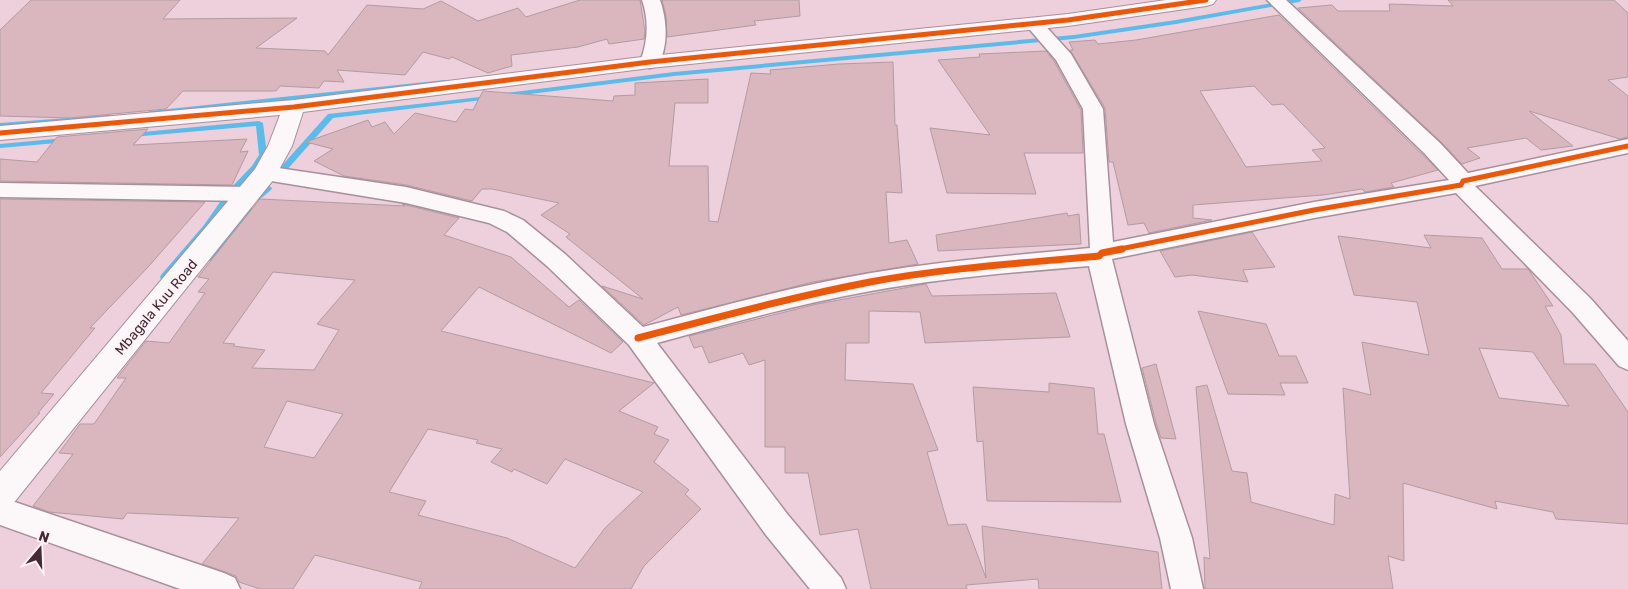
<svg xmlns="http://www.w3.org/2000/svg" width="1628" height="589" font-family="Rubik,sans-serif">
<rect width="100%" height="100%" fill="#eecfdc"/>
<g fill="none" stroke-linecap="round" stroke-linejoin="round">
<!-- stream -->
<path fill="#5cbbe9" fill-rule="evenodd" d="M1289,0h13l-3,2 -123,22 -102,15 -400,37 -167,21 -3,-2 3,-2 167,-21 400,-37 102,-15z
M445,80l2,1v2l-297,32 -4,-2 4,-2z
M489,96l2,1v2l-158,19 -48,54h-3l-4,-2 50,-56z
M107,115h3v4l-110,8v-4z
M259,121l4,2 4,32 -8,13 -26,28 -23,33 -43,50h-6l-1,-2 1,-2 43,-50 23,-33 25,-26 7,-11 -3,-29 -124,11 -4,-2 4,-2z
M65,138l4,2 -1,2 -68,6v-4z
M268,185l4,3 -1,2 -12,10h-6l-1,-2 1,-2z
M248,205l4,3 -8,16 -32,37h-6l-1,-2 1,-2 32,-36 7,-15z"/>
</g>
<!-- building -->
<path fill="#dab6bf" stroke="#b39ba2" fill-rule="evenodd" d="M31,0h149l-17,19 134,-1 -41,30 69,3 3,4 39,-50 56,4 18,-8 37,20 40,-13 8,9 54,-17h60l5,31 -1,8 -35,5 -2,-5 -29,8 -67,8 1,11 -24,7 -36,-16 -3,2 -26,-7 -18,23 -68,-5 7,12 -20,-1 -5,7 -39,-2 -4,5h-93l-17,18 -96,9 -70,-2v-86z
M662,0h137l1,16 -46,5 2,4 -89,12 -1,-21z
M1448,0h166l14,13v64l-20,3 20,16v41l-8,2 -91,-28 44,35 -32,4 -15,-12 -59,10 13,10 -18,6 -21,-22 -143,-134 34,-3 6,6h52l-1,-7 64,2z
M1279,15l159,155 -47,13 3,4 -29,5 -3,-3 -39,6 -130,10v13l19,2 -63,13 -5,-10 -16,2 -15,-63h-4l-4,-54 -35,-58h3l-4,-8 26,-2 3,4 38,-4zM1254,86l18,19 11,-1 42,44 -13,2 10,11 -76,6 -46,-76z
M1046,51l8,10 27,49 2,43h-59l12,41 -89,-1 -17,-65 60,7 -52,-75 42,-3 -1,-3z
M893,62l2,63h2l5,68 -16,-1 3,51 18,-3 11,24 -105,18 -132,33 -3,-8 -34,18 -42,-39 41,13 -77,-62 4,-3 -29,-19 18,-12 -67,-14h-10l-10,12 -66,-16 -62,-9 -30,-15 19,-12 -27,-7 62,-22 4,7 13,-5 9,12 21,-21 41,9 9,-13 8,1 10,-19 130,10 1,-5 21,-1v-12l73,-4v24h-33l-6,63h39l1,55 9,1 33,-149 20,1 -1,-4 69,-6z
M148,129l-15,16 114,-6 -7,13 8,-1 -16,34 -232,-4v-22l37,3 20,-25z
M0,199l205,3 -56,64 -59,62h5l-54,65 13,1 -16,19h2l-40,44z
M260,199l145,7 -3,-2 57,14 -15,17 67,22 58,50 10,-7 44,42 -12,11 -132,-66 -38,44 213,52 -35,28 39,16 -4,7 15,6 -15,22 35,28 -4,4 16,15 -57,57 -13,23h-212l3,-7 -107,-27 -22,34h-33l-21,-7 -3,-6 -34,-12 37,-46 -112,-5 -4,6 -74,-7 -16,-6 40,-52 -14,-1 21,-29h14l32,-46h-9l29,-37 23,2 36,-50 -7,-1 11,-13 -11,-2zM273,272l82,8 -38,44 22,6 -25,40 -62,-2 13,-18 -32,-4 2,-2 -12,-1zM287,401l56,13 -29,44 -50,-11zM428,429l50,11 -2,3 26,6 -11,13 21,10 2,-3 33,15 18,-25 78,33 -38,36 -30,40 -68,-30 -89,-23 8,-14 -37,-9z
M1067,213l1,3 11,-2 2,30 -143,7 -2,-16z
M1252,232l23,35 -32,3 5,12 -56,-7 -17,2 -15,-26z
M1424,235l58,3 20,31h26l25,37h-8l16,29 3,29h31l33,48v112l-72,-5 -3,-7 -58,-11 2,8 -94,-26 1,78 -16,-5 5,33h-188l-1,-32 6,2 -14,-172 11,-2 25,86 15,2 4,29 83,23 1,-31 15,5 -7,-111 28,7 -9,-53 67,13 -12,-53 -63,-7 -16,-59 93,12zM1479,348l54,4 36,54 -70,-8z
M926,284l6,12 124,-3 14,44 -145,6 -5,-31 -51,-1v32h-23l-1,37 68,4 25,66 -11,2 21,73 18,-1 20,54 -4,-52 176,26 4,37h-123l-1,-10 -72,6 1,4h-96l-13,-60 -38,6 -12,-62h-23v-26h-20v-87l-16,5 -6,-12 -34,10 -7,-17 -8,2 -5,-12 128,-32z
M1198,311l68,13 13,32h17l12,27h-28l5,12 -57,-1z
M1156,364l20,75 -15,-1 -5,-15 -14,-55z
M1049,383l45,5 4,46h6l17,68 -134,-1 -4,-60 -6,1 -4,-55 76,5z"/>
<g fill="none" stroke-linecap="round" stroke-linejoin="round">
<defs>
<path id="minor" d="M642,0h18c7,20 9,48 -3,66l-7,2 -7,-2 -3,-4c8,-20 9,-42 2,-62z
M1267,0h19l154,143 28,30 160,-34v14l-153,33 116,113 37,42v29l-9,-4 -46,-53 -117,-120 -142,25 -202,41 42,165 38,114 11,51h-32l-11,-51 -34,-114 -37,-158c-73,6 -147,12 -218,25 -73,13 -144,33 -214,52l131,172 53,63 5,11h-36l-44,-54 -137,-190 -82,-79 -40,-34 -18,-9 -83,-20 -141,-23 -8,-2 -3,-5 3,-5 8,-2 141,21 98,24 19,9 42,34 78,73c75,-20 151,-41 228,-54 73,-12 146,-18 219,-25l-7,-139 -27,-49 -31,-36 3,-4 6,-1 6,1 31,34 32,55 10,133 201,-40 135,-22 -25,-27z
M0,183l249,4 8,2 3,5 -3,5 -8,2 -249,-4z
M0,497l224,76 11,5 5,11h-60l-180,-64z"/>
<path id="tertiary" d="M1166,0h50l-3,4 -7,2 -138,20 -418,42 -347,44 -11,34 -18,33 -262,326 -12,5v-39l255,-302 13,-23 12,-31 -280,25v-14l294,-26 356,-44 418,-42z"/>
</defs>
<!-- minor casing -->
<use href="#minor" stroke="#a8909b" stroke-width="3"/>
<!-- tertiary casing -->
<use href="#tertiary" stroke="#a8909b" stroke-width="2"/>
<!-- minor -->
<use href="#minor" fill="#fcf8fa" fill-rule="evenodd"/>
<!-- tertiary -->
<use href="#tertiary" fill="#fcf8fa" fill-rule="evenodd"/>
<defs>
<path id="cycleway-far1" d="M0,133l294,-26 356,-45 418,-42 138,-20
M1115,250l199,-40 147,-25 2,-4 165,-35"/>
<path id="cycleway" d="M638,338c77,-20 154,-41 232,-56 74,-14 154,-19 229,-26l3,-3 20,-4"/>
</defs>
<!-- cycleway-far1 casing -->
<use href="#cycleway-far1" stroke="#fef2f6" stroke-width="8"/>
<!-- cycleway casing -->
<use href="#cycleway" stroke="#fef2f6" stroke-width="10"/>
<!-- cycleway-far1 -->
<use href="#cycleway-far1" stroke="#e8590c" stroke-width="5"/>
<!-- cycleway -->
<use href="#cycleway" stroke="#e8590c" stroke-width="7"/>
</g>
<g text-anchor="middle" stroke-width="4.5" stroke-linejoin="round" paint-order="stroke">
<!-- street labels -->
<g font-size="14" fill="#422b35" stroke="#fef2f6">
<text transform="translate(156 307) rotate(-50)" y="5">Mbagala Kuu Road</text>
</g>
</g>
<!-- north arrow -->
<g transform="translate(40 549) rotate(19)" stroke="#fef2f6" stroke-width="4" paint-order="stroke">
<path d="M0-4L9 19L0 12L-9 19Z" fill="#422b35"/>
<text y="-8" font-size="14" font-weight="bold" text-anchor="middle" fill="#422b35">N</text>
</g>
</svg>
